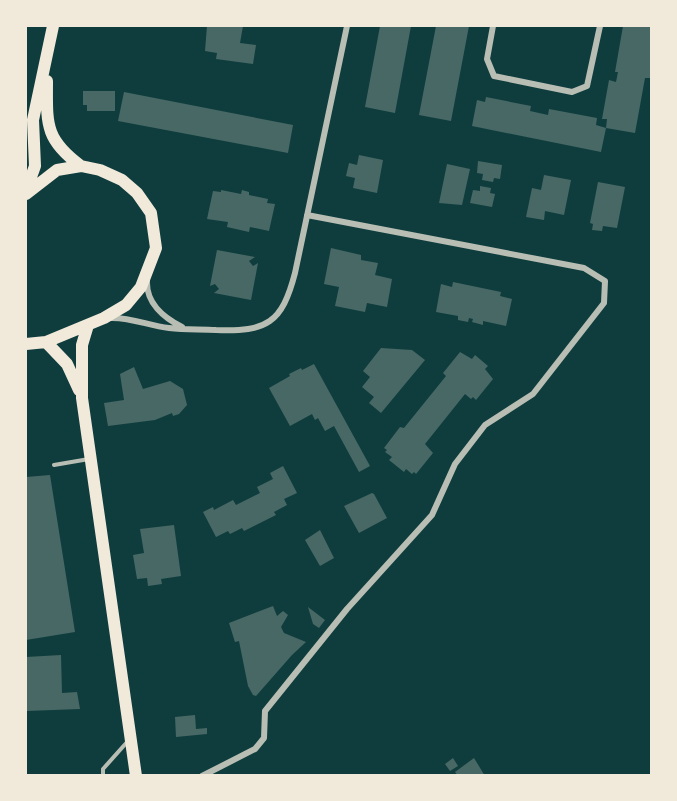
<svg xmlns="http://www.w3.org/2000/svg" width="677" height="801" font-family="'Noto Sans',sans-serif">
<rect width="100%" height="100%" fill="#0f3d3e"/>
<!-- building -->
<path fill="#486865" d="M207,26h36l-3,17 16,2 -3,19 -37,-5 1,-6 -12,-2z
M380,26h31l-16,87 -30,-6z
M436,26h33l-18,95 -32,-6z
M623,26h29v48l-1,4h-6l-10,55 -29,-5 -5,24 -129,-26 5,-26 8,2 1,-5 45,9 -1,5 18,4 1,-6 48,9 -1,7 10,3 1,-9h-5l7,-39 7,2 2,-10h-3z
M83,91h32v20h-28v-6h-4z
M124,92l169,33 -5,28 -170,-32z
M359,155l24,5 -6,33 -24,-5 2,-10 -9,-2 3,-13 8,2z
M478,161l24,4 -2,14 -6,-1 -1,4 -11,-2 1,-6 -6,-1z
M447,164l23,5 -8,36 -23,-2z
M544,175l27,5 -7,35 -19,-4 -1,9 -18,-3 6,-29 9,2z
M598,182l27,5 -8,41 -14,-2 -1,5 -10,-1 1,-6 -3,-1z
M480,186l11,2 -1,5 5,1 -3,13 -22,-4 3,-13 7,1z
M221,190l20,4 1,-4 7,2v3l19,4 -1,4 8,1 -6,27 -19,-4 -1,5 -22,-5 1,-5 -21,-3 6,-28 8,1z
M331,248l30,7v5l17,3 -3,12 17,4 -5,28 -20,-4 -2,9 -30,-6 4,-19 -15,-3z
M217,250l38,7 -6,4 4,5 5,-3 -7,37 -37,-7 5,-4 -4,-5 -5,2z
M453,282l48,10 -1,4 12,3 -6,27 -23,-5v4l-11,-3 1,-3 -4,-1 -1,4 -10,-2v-4l-22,-4 5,-28 11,3z
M381,348l31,2 13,10 -44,53 -12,-10 5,-6 -12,-10 8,-10 -7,-6z
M460,352l12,7 3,-4 13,11 -3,3 8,10 -17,21 -3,-3 -2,2 -6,-5 -40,50 8,9 -17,21 -2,-2 -2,2 -6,-5 -2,3 -15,-12 3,-3 -7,-5 2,-2 -3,-2 16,-21 4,1 42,-52 -3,-3z
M314,364l56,102 -11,6 -25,-46 -9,5 -7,-13 -3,2 -3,-6 -22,12 -21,-38 21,-12 -1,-2 12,-6 1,2z
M134,367l9,22 27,-8 13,8 4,16 -8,9 -6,2 -1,-3 -17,7 -47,6 -4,-23 20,-3 -4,-26z
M283,466l14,27 -13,6 3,6 -13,7 2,3 -32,16 -2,-3 -12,6 -2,-3 -12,6 -13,-25 10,-5 1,3 19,-10 3,5 24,-12 -3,-6 16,-8 -3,-6z
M50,475l25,157 -49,8v-163z
M372,493l2,1 13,24 -28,15 -15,-27z
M174,525l7,51 -20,3 1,5 -14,2 -1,-8 -10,1 -4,-24 11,-2 -4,-24z
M320,530l14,28 -14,8 -15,-26z
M273,606l4,10 6,-5 5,4 -7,12 3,6 22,9 -14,13 -36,41 -3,-1 -5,-9 -9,-45 -4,1 -6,-19z
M308,607l17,13 -6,8 -6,-4z
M61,655l1,38 15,-1 3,17 -54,2v-54z
M195,715l1,14 11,-1v6l-31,3 -1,-20z
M453,758l5,8 -8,5 -5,-7z
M474,758l11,18h-27l-3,-4z"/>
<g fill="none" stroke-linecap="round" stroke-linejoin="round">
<!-- service -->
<path stroke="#b8beb3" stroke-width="4" d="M54,465l35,-6
M103,776v-7l25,-28"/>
<!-- minor -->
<path stroke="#b8beb3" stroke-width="6" d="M493,26l-6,33 7,17 78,16 15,-6 13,-60
M147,281c-1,22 17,37 35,46
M110,318c21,-1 39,8 59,10 16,2 32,1 47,2 51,2 66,-7 79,-57l52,-247
M202,776l53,-27 9,-11 1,-27 82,-102 85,-94 23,-51 30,-39 48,-31 71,-91 1,-22 -21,-13 -277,-53"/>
<!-- secondary -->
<path stroke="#f1e9da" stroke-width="12" d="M47,81c0,42 -3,58 34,85
M26,191l9,-25 -2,-46 20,-94
M26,194l31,-24 24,-4 19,4 22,10 15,13 14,20 5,35 -15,39 -15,18 -22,13 -58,24 -20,2
M88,325l-6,20v53l54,378
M46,342l21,22 12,26"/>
</g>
<!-- border -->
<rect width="677" height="801" fill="none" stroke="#f1e9da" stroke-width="54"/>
</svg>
